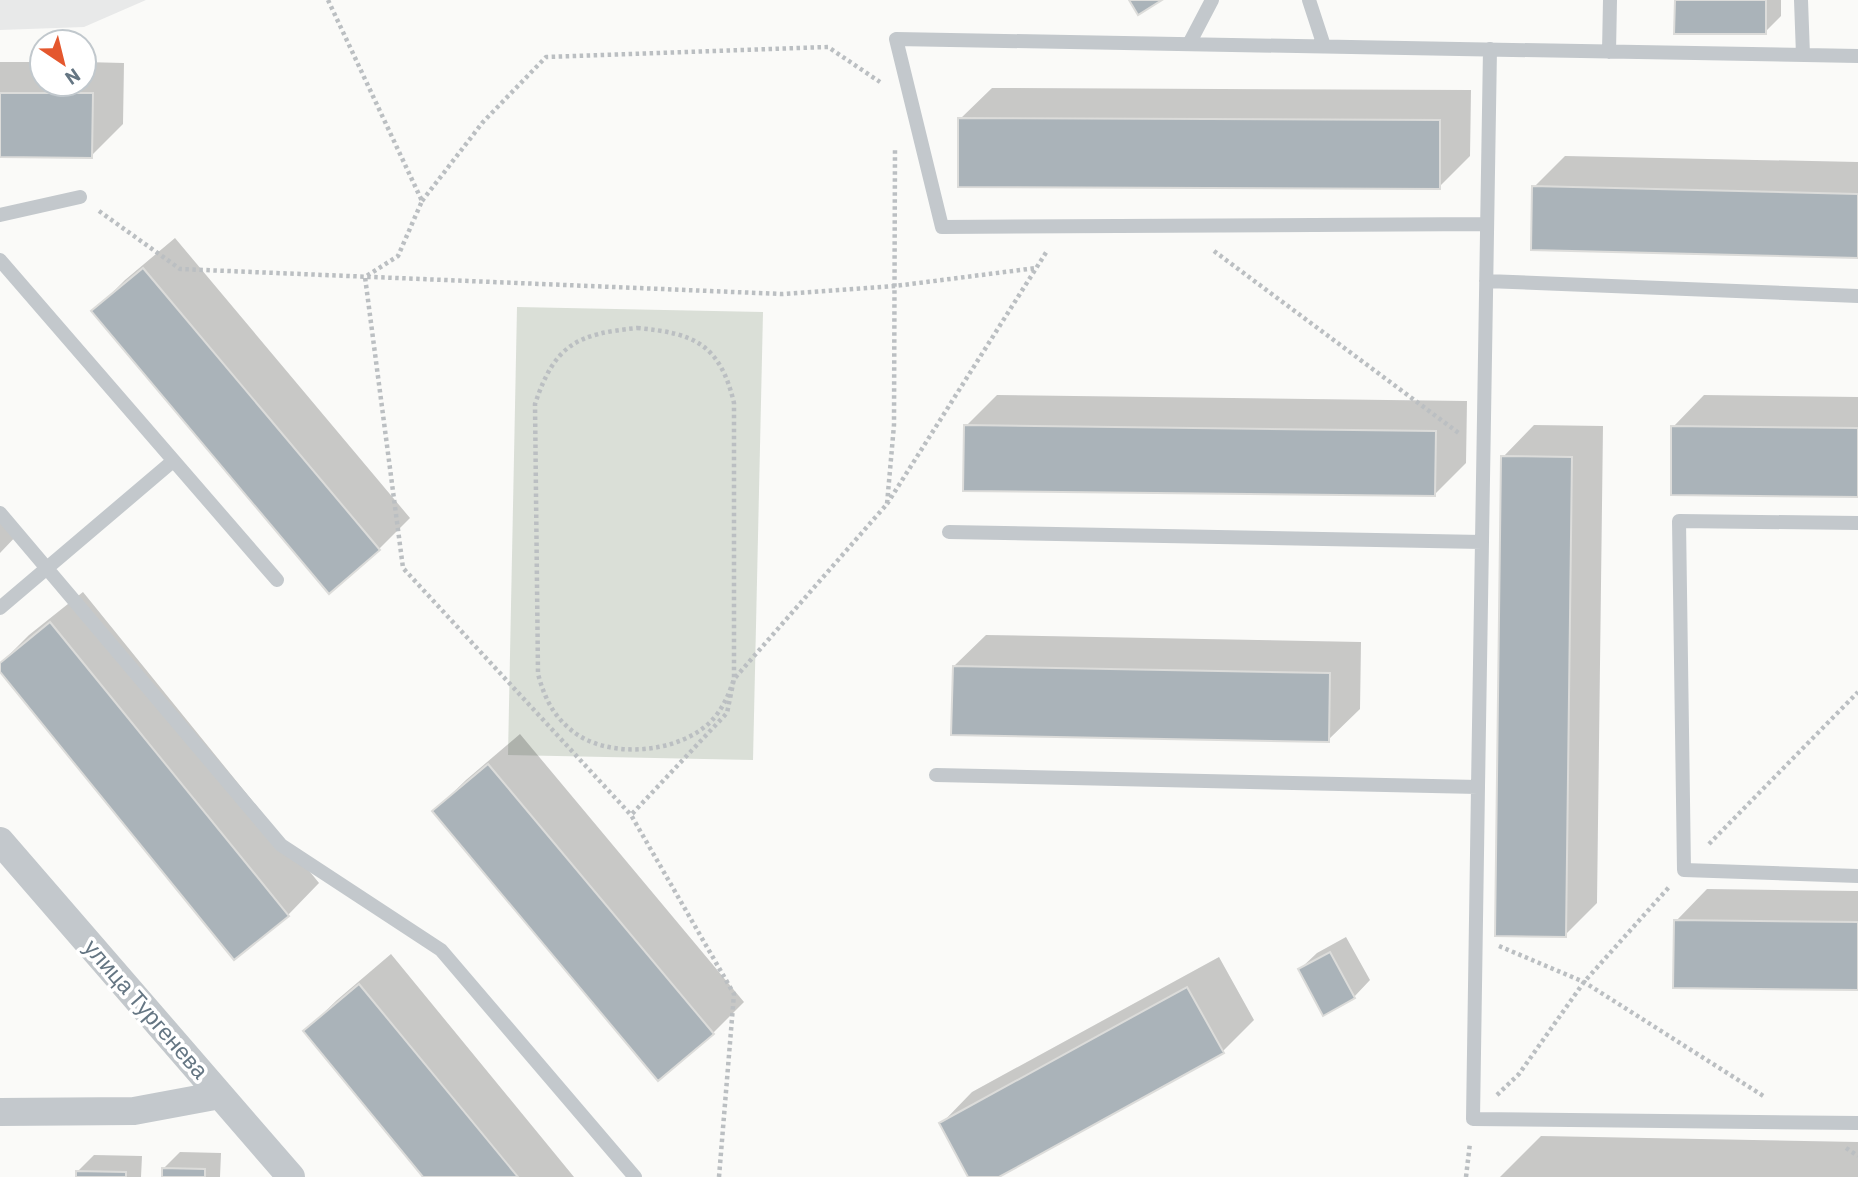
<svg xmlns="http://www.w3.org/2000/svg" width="1858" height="1177" font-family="Barlow,sans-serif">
<rect width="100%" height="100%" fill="#fafaf8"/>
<!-- built -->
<path fill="#e8e9e9" d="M0,0h146l-62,27 -84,3z"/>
<!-- green -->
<path fill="#dadfd7" d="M517,307l246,5 -10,448 -245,-5z"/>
<!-- shadow -->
<path fill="#0003" d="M1676,0h105v16l-16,16z
M0,62h42v22h42v-22l40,1 -1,61 -32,32 -91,-1z
M992,88l479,2 -1,66 -31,31 -479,-68z
M1565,156l293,6v94l-324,-69z
M175,238l235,280 -31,31 -285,-238 31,-31z
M997,395l470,6 -1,62 -32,32 -468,-69z
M1704,395l154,2v98l-185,-68z
M1534,425l69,1 -6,477 -32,32 -62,-478z
M0,508l20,24 -20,21z
M83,592l236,291 -31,32 -288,-246v-5l29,-29z
M986,635l375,7 -1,67 -32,31 -374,-74z
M520,734l224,268 -31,31 -279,-222 32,-31z
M1707,889l151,2v97l-182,-67z
M1346,937l24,43 -16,17 -54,-28 17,-16z
M391,954l183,223h-148l-121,-146 32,-31z
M1219,957l35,63 -31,31 -228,126h-25l-29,-53 31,-32z
M1541,1136l317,6v35h-358z
M180,1152l41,1 -1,24h-56v-9z
M94,1155l48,1 -1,21h-63v-6z"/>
<!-- building -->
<path fill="#aab3b9" stroke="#dcdcda" stroke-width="2" d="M1129,0h33l-24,15z
M1675,0h91v34h-92z
M0,93h93l-1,65 -92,-1z
M958,118l482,2v69l-482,-2z
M1532,186l326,8v64l-327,-8z
M143,268l237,282 -51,44 -238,-283z
M964,425l472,6 -1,65 -472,-5z
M1671,426l187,2v69l-187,-2z
M1501,456l71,1 -6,480 -71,-1z
M50,622l239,294 -55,44 -234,-288v-9z
M953,666l377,7 -1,69 -378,-7z
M488,764l226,270 -56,47 -226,-270z
M1674,920l184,2v68l-185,-2z
M1330,952l25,46 -32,18 -25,-47z
M359,984l159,193h-95l-120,-146z
M1187,987l37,66 -225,124h-31l-29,-54z
M162,1168l43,1v8h-43z
M76,1171l50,1v5h-50z"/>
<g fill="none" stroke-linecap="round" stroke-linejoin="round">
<!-- path -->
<path stroke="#bbbfc2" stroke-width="4.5" stroke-dasharray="3.5 3.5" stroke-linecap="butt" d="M328,0l94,201 -24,55 -33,21 38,291 228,247
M422,201l61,-79 63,-65 282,-10 52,35
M99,211l81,58 602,25 113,-8 141,-18
M1214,251l246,183
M637,328c57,5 83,16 97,75v276c-5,15 -10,27 -20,39 -31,36 -108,43 -144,11 -18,-15 -26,-33 -32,-55l-3,-270c20,-60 42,-70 102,-76z
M887,504l160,-253
M1709,844l149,-152
M1499,946l85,36 181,115
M1497,1095l22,-21 65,-92 86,-96
M1846,1148l12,8
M719,1177l15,-183 -103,-179 96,-102 7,-34 153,-175 7,-79 1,-277
M1466,1177l4,-34"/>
<!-- service -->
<path stroke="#c3c8cc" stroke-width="14" d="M1309,0l15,46
M1801,0l2,55
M1189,44l23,-44
M1609,52l1,-52
M0,215l80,-18
M1487,224l-545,3 -46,-188 962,17
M0,260l277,320
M1486,281l372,15
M0,513l281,332 160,105 194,227
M1858,523l-179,-2 5,349 174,6
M949,532l533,10
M0,608l173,-147
M936,775l542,12 12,-738
M1478,787l-5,332 385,4"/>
<!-- minor -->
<path stroke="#c3c8cc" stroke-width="28" d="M0,841l291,336
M0,1112l134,-1 86,-16"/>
</g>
<g text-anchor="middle" stroke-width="7" stroke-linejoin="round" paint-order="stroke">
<!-- street labels -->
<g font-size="23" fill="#657683" stroke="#fff">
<text transform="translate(146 1009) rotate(49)" y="8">улица Тургенева</text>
</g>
</g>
<!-- north arrow -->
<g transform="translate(63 63) rotate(145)"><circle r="33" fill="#ffffff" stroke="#c1c8cd" stroke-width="2"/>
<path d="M0-5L12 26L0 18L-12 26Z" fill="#e4572e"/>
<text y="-10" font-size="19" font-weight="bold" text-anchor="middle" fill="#657683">N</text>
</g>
</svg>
